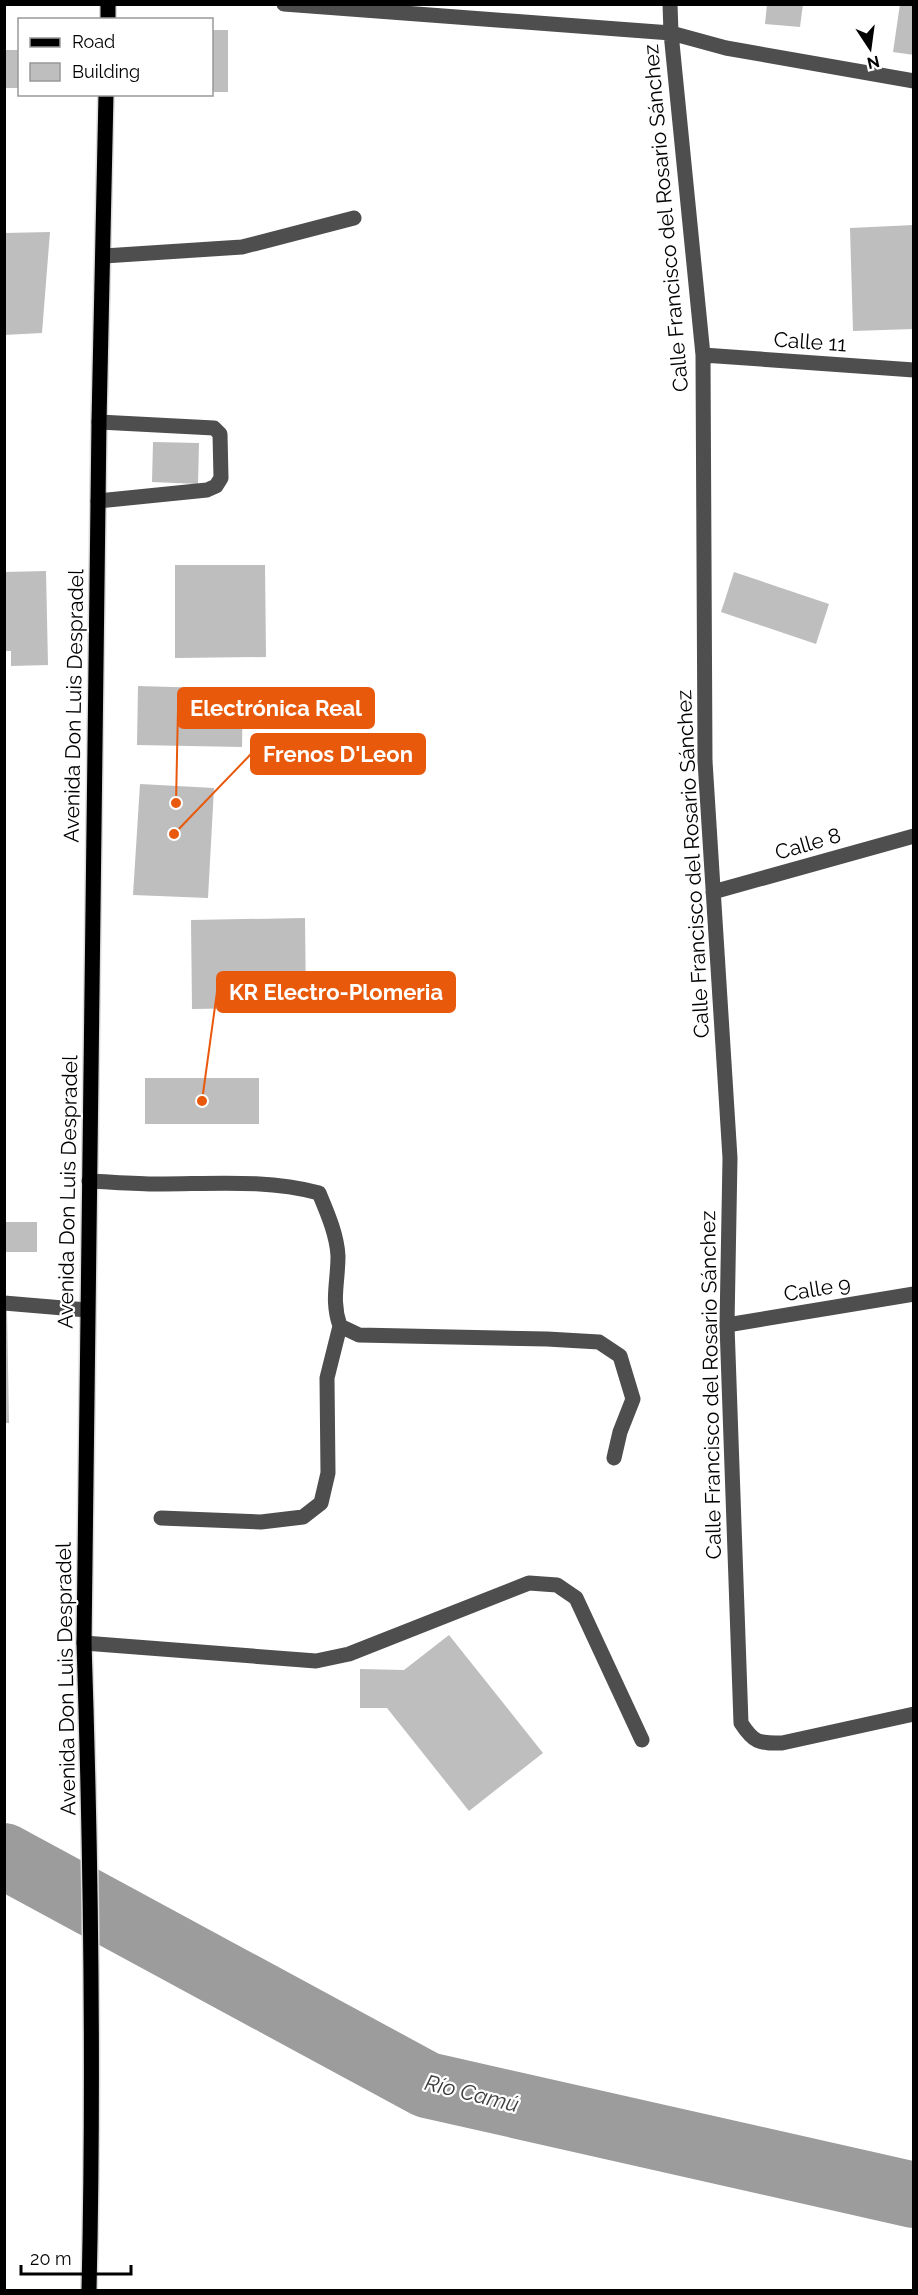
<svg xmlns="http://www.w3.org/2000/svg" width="918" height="2295" font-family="Raleway,sans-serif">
<rect width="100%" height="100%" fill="#fff"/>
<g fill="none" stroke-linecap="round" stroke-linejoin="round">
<!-- river -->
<path stroke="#9c9c9c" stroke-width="66" d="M4,1856l423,229 487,110"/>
</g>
<!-- building -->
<path fill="#bebebe" d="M767,4h36l-3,23 -35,-3z
M900,4l14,2v49l-21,-3z
M212,30h16v62h-16z
M4,50h16v38h-16z
M914,225v104l-61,2 -3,-103z
M50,232l-8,101 -38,2v-102z
M153,442l46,1 -1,41 -46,-2z
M175,565h90l1,92 -91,1z
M46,571l2,94 -37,1v-15h-7v-79z
M734,572l95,32 -13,40 -95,-32z
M138,686l105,3 -1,58 -105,-2z
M140,784l74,4 -6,110 -75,-3z
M305,918l1,89 -114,2 -1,-89z
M145,1078h114v46h-114z
M4,1222h33v30h-33z
M4,1309h3l2,114h-5z
M449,1635l94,118 -74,58 -82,-103h-27v-39l44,1z"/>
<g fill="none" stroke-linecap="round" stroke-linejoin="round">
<defs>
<path id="major" d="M108,20v-16
M89,2290c5,-215 2,-431 -5,-647l15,-1221 7,-328"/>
</defs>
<!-- major casing -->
<use href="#major" stroke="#dbdbdb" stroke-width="18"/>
<!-- minor -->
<path stroke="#4e4e4e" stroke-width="15" d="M284,4l387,29 55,15 188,33
M670,4l1,29 32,322 2,406 25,397 -3,167 14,398c13,20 17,20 41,20l132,-29
M104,256l138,-9 112,-29
M703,355l211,15
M98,501l109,-11 9,-4 5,-8 -1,-44 -6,-6 -115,-6
M713,892l201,-56
M89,1181c23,1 46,3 69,3 55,0 108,-5 161,9 8,19 18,42 19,63 0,27 -7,44 2,70l19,9 188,4 52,3 21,14 13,43 -13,33 -6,26
M4,1303l83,7
M727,1325l187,-31
M161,1518l100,4 42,-5 18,-14 7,-30 -1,-95 13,-52
M84,1643l232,18 33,-7 180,-71 28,2 19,13 66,142"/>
<!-- major -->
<use href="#major" stroke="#000" stroke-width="15"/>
</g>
<g text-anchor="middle" stroke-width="4.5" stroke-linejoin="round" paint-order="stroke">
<!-- street labels -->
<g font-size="21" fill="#000" stroke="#fff">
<text transform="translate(666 218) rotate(-95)" y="7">Calle Francisco del Rosario Sánchez</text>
<text transform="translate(810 342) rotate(4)" y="7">Calle 11</text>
<text transform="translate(74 706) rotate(-89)" y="7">Avenida Don Luis Despradel</text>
<text transform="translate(808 844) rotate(-16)" y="7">Calle 8</text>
<text transform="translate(693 864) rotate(-93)" y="7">Calle Francisco del Rosario Sánchez</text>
<text transform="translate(68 1192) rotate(-89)" y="7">Avenida Don Luis Despradel</text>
<text transform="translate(817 1289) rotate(-9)" y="7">Calle 9</text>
<text transform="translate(711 1385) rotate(-91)" y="7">Calle Francisco del Rosario Sánchez</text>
<text transform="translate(66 1679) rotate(-91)" y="7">Avenida Don Luis Despradel</text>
</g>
<!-- water labels -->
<g font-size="22" font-style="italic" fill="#3d3d3d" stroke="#fff">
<text transform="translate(472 2093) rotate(14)" y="8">Río Camú</text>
</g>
</g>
<!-- callouts -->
<path fill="none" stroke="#e8590c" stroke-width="2" d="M176 803L178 708M174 834L251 754M202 1101L217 992"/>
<g fill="#e8590c" stroke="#fff" stroke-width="2">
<circle cx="176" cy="803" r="6"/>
<circle cx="174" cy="834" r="6"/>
<circle cx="202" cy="1101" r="6"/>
</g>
<g fill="#e8590c" stroke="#e8590c" stroke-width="2">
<rect x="178" y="688" width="196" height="40" rx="6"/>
<rect x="251" y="734" width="174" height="40" rx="6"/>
<rect x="217" y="972" width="238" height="40" rx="6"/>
</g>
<g font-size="22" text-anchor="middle" font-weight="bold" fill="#fff">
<text x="276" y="716">Electrónica Real</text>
<text x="338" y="762">Frenos D'Leon</text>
<text x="336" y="1000">KR Electro-Plomeria</text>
</g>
<!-- border -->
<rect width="918" height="2295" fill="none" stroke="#000000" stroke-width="12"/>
<!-- legend -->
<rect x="18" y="18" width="195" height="78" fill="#ffffff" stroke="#999999" stroke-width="1.5"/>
<rect x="30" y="38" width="30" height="9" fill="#000000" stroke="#999999" stroke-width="1.5"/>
<text x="72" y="48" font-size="18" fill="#000000">Road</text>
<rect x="30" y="63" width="30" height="18" fill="#bebebe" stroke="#999999" stroke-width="1.5"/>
<text x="72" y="78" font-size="18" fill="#000000">Building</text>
<!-- north arrow -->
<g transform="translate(870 48) rotate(167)" stroke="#ffffff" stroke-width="4.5" paint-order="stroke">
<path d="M0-4.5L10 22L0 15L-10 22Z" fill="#000000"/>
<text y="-9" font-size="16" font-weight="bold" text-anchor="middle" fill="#000000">N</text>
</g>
<!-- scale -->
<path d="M21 2265v9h110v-9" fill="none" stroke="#000000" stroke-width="3"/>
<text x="30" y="2265" font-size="18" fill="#000000" stroke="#ffffff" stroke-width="4.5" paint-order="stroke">20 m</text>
</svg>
